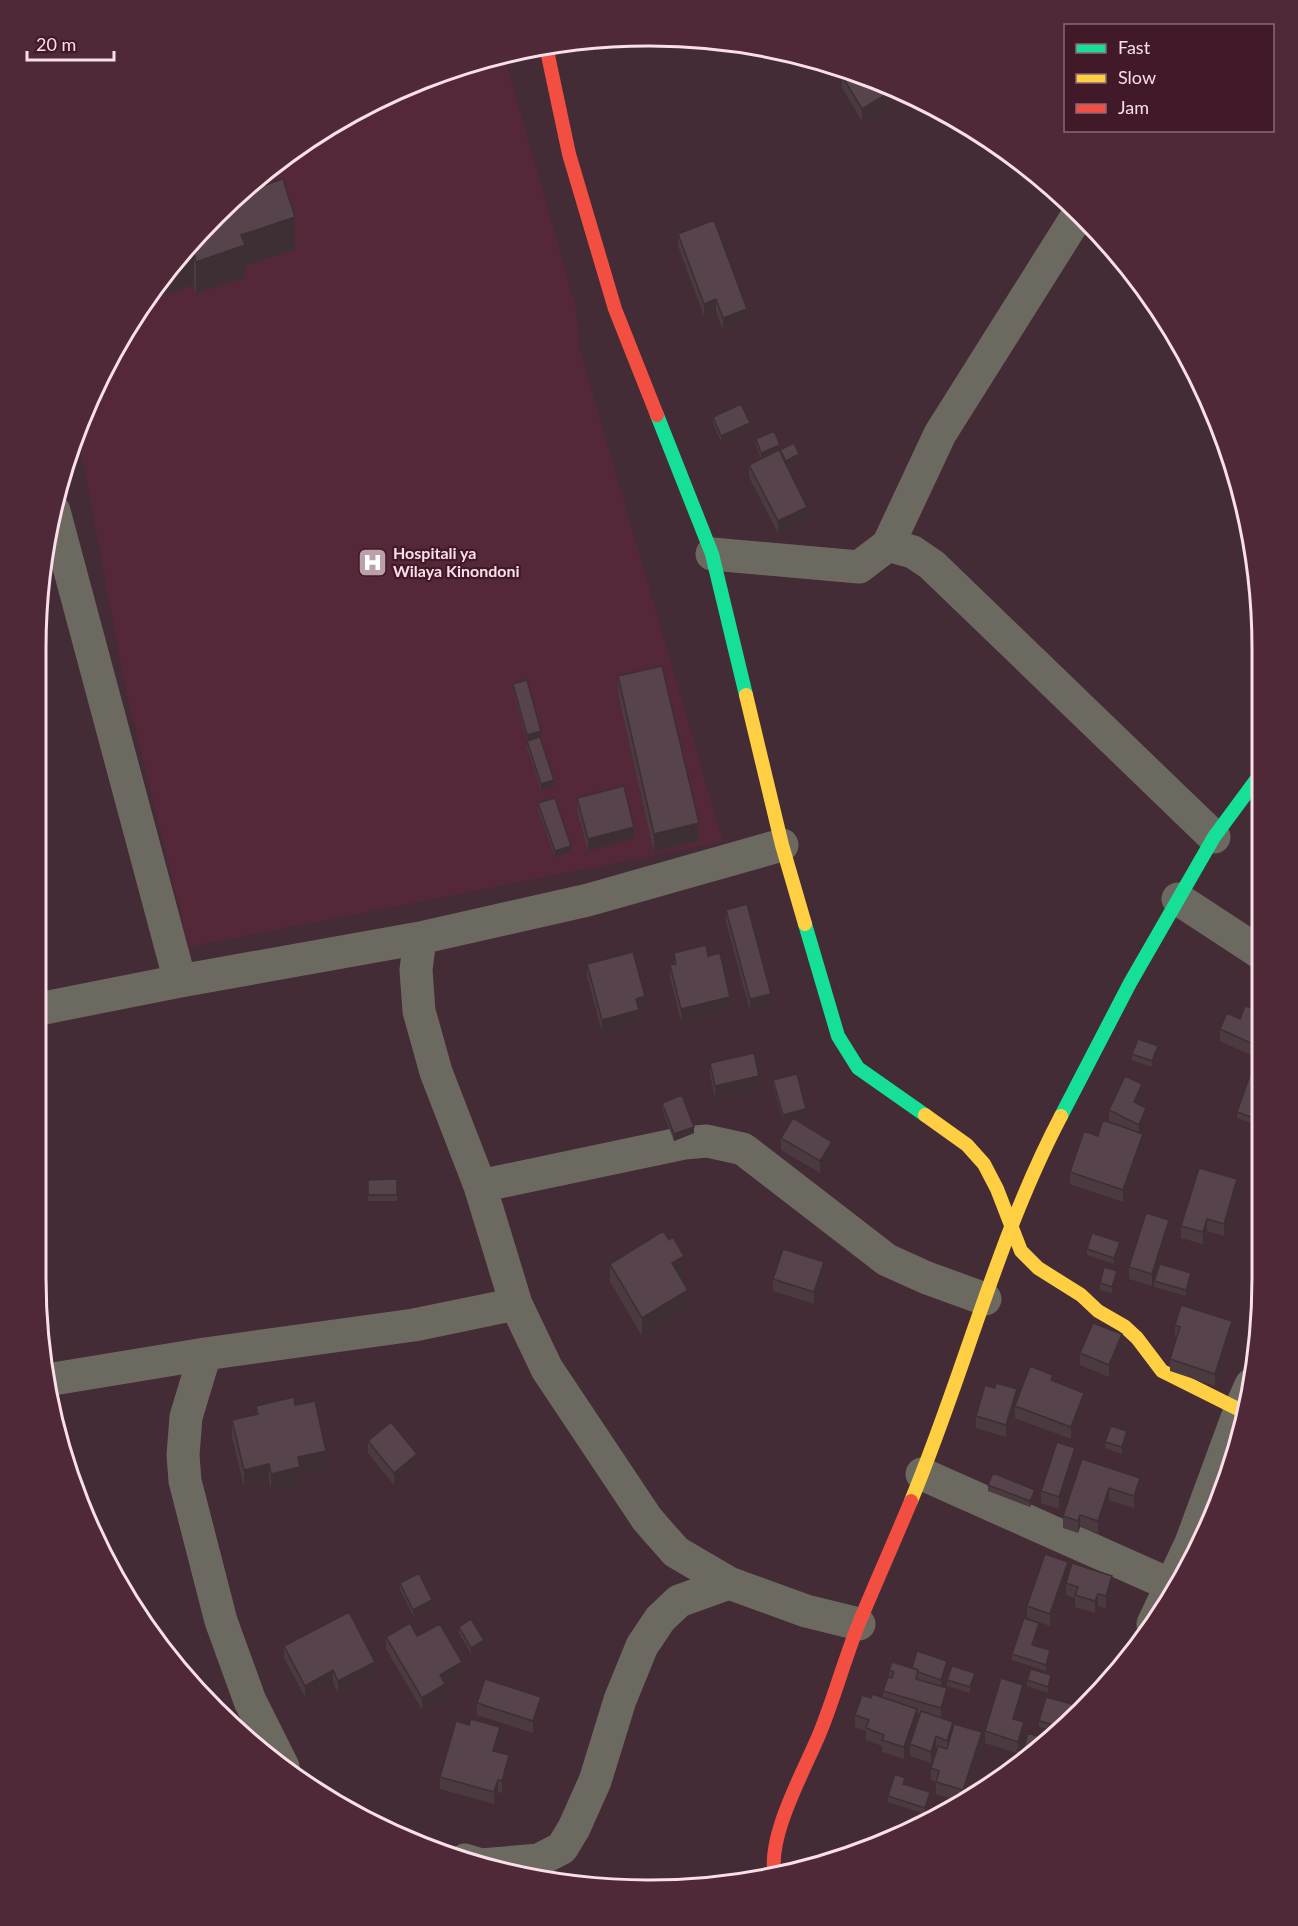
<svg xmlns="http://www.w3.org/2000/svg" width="1298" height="1926" font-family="Lato,sans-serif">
<rect width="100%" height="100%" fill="#432c35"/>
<!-- built -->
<path fill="#542839" d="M504,55l72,253 3,39 144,495 -534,105 -64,-261 -46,-247 20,-61 63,-102 53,-60 93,-77 106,-56z"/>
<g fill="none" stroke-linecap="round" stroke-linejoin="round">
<!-- street -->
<path stroke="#6c6a60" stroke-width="33" d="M54,511l126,470
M888,545l52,-111 139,-221
M712,554l147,13 29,-22 25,7 19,13 282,272
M1178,899l84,55
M420,938l-4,32 3,41 17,61 44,114 36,118 31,65 100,150 29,33 53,31
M39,1009l141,-28 240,-43 168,-38 194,-55
M480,1186l204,-43 23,-2 36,8 144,111 40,18 58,21
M205,1354l-19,63 -3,38 2,26 36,140 29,80 33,66
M47,1380l158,-26 209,-29 102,-21
M922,1474l249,111
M1153,1624l38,-81 49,-133 11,-25
M465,1860l16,5 58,-5 23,-12 12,-20 21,-47 25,-81 22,-54 18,-27 19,-18 50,-18 77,28 53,13"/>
<!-- fast -->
<path stroke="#16e098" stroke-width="14" d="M657,415l55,139 34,141
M805,924l33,112 20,32 67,47
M1061,1116l69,-133 84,-146 48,-65"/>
<!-- slow -->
<path stroke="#ffcf43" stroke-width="14" d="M746,695l36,150 23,79
M925,1115l42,30 17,19 13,25 24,62 17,17 43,27 17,16 26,15 13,12 25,33 78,39
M911,1501c53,-127 86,-263 150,-385"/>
<!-- jam -->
<path stroke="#f24e42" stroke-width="14" d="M546,46l23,108 46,155 42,106
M775,1876c-9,-40 31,-108 46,-146 14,-35 24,-72 38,-107 17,-41 35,-81 52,-122"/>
</g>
<!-- wall -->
<path fill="#4b3a40" d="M834,68l49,15 15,7v10l-36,21 -20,-33v-9z
M215,216l80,33 -50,17v12l-49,16 -2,-9 -47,15z
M678,234l69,87 -24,9 -7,-19 -12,5 -26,-70z
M713,417l37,12 -29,13 -8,-19z
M756,439l24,12v2v-3l19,10 -12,6 20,53 -29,14 -29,-56v-12l12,-6 -5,-14z
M618,676l81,165 -45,11 -36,-158z
M513,684l28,53 13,49 -13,4 -14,-42v-7l7,-2 -7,2 -14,-51z
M577,798l57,41 -46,12 -11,-41z
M538,803l33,49 -16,5 -17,-47z
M726,910l45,96 -21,5 -24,-89z
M674,953l56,56 -49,12 -11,-44v-12l4,-1z
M587,964l58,44 -6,2v12l-37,10 -15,-56z
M1259,990l-4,67 -35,-16v-12l20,-10 11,-11z
M1262,1044v22l-4,-2v-12z
M1158,1052l-6,15 -20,-7v-6z
M710,1063l49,25 -44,10 -5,-23z
M1262,1076v38l-7,-2 -4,11 -14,-5v-6z
M773,1080l33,35 -13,3 39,36 -12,19 -39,-23v-12l12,-20 -10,3 -10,-35z
M1142,1096l-4,9 8,15 -6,13 3,13 -20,56 -53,-18v-12l39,-50v-12z
M662,1103l32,30 -20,8 -12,-32z
M397,1179v22h-29v-21z
M1237,1191l-13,45 -17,-5 -4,13 -22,-6v-12z
M1169,1232l-17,54 -23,-7v-12z
M669,1240l15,33 -4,3 8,32 -46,28 -32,-54v-18z
M1120,1248l-6,16 -27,-9v-6z
M824,1274l-10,30 -41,-13v-12z
M1117,1277l-5,16 -12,-3v-7z
M1191,1279l-5,17 -32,-9v-6z
M1175,1325l57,8 -17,53 -45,-15v-12l7,-21 -2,-1z
M1122,1346l-13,31 -29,-12v-12z
M1053,1381l31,24 -13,34 -56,-21v-8l-9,27 -30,-9v-12l41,-18z
M295,1405l31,63 -26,6v11l-29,7 -2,-11 -25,6 -12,-49v-18l24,-5v-9z
M1127,1437l-5,17 -17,-6v-6z
M368,1441l49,25 -23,19 -26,-32z
M1082,1459l58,31 -6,18 -25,-8 -11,33 -18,-6 -2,6 -15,-5v-12z
M1075,1460l-16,49 -18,-6v-12z
M988,1485l47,11 -5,11 -42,-16z
M1068,1574l-18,52 -23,-8v-12z
M400,1583l32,23 -19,10 -13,-27z
M1066,1583l46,5 -6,20 -8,-2 -3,7 -20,-6v-9l-9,-3z
M459,1627l25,19 -13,8 -12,-21z
M1039,1629l-5,16 16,11 -4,15 -34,-11v-6z
M386,1637l76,37 -17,10v12l-23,14 -36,-61z
M284,1646l91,28 -37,19 -5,-11 -28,15 -21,-39z
M947,1667l-6,19 6,14 -5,18 11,9 29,17 -19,58 -27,-8v-12l-5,-2v-12l6,-19 -1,-1 -5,15 -21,-7v-12l10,-30 -3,-1v8l-13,38 -22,-7v-6l-16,-6v-9l-11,-4v-12l16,-17 12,-1v-6l6,-13v-8l23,-2z
M947,1680h28l-5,13 -23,-7z
M1027,1680l24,1 -3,12 -21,-7z
M1023,1697l-7,23 8,14 -5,17 4,1 23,-13 -34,25 4,-11 -31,-10v-12z
M477,1703l64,6 -8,24 -56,-18z
M1079,1713l-18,14 -2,-1v2l-4,3 -16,-4v-6z
M500,1739l-4,13 13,15 -7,26 -4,-1 -4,12 -54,-15v-12z
M888,1796l42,2 -5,16 -37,-12z"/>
<!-- shaded-wall -->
<path fill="#3d2f34" d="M895,89l3,1v10l-36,21v-12z
M295,217v32l-50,17v12l-49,16v-32l45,-27z
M194,253v32l-47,15 15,-24 16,-18z
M716,299v12l-12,5v-12z
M747,309v12l-24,9v-12z
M750,423v6l-29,13v-6z
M780,445v6l-19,8v-6z
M799,454v6l-13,7v-6z
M807,507v12l-29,14v-12z
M541,731v6l-14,4v-6z
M554,780v6l-13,4v-6z
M699,823v18l-45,11v-18z
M634,827v12l-46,12v-12z
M571,846v6l-16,5v-6z
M771,994v12l-21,5v-12z
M645,996v12l-6,2v12l-37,10v-12l34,-21z
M730,997v12l-49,12v-12z
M1262,1030v12l-7,15v-12z
M1158,1046v6l-6,15v-6z
M759,1076v12l-44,10v-12z
M1142,1084v12l-8,18v-12z
M1255,1106v6l-4,11v-6z
M1146,1108v12l-7,17v-12z
M806,1109v6l-23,6v-6z
M694,1127v6l-20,8v-7z
M1143,1134v12l-20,56v-12z
M832,1142v12l-12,19v-12z
M1237,1179v12l-13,45v-12z
M1207,1219v12l-4,13v-12z
M1169,1220v12l-17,54v-12z
M1120,1242v6l-6,16v-6z
M684,1256v17l-12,8v-18z
M824,1262v12l-10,30v-12z
M1117,1271v6l-5,16v-6z
M1191,1273v6l-5,17v-6z
M688,1290v18l-46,28v-18z
M1232,1321v12l-17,53v-12z
M1122,1334v12l-13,31v-12z
M1017,1389v12l-2,5v4l-9,27v-12z
M1084,1393v12l-13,34v-12z
M1127,1431v6l-5,17v-7z
M1075,1448v12l-16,49v-12z
M326,1451v17l-26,6v11l-29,7v-18l27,-17z
M417,1454v12l-23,19v-12z
M269,1464v17l-25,6v-17z
M1140,1478v12l-6,18v-12z
M1109,1488v12l-11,33v-12z
M1035,1490v6l-5,11v-6z
M1080,1515v12l-2,6v-12z
M1068,1562v12l-18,52v-12z
M1112,1576v12l-6,20v-12z
M1098,1594v12l-3,7v-12z
M432,1600v6l-19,10v-6z
M1039,1623v6l-7,22v-6z
M484,1640v6l-13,8v-6z
M1050,1650v6l-4,15v-6z
M947,1661v6l-6,19v-6z
M375,1662v12l-37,19v-12z
M462,1662v12l-22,13v-12z
M333,1670v12l-28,15v-11z
M975,1673v7l-5,13v-6z
M1051,1675v6l-3,12v-6z
M445,1684v12l-23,14v-12z
M1023,1685v12l-10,34v-12z
M947,1688v12l-6,20v-12z
M541,1697v12l-8,24v-12z
M917,1709v12l-13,38v-12z
M953,1722v12l-6,19v-12z
M1024,1722v12l-6,20v-12z
M500,1727v12l-7,24v-12z
M982,1732v12l-19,58v-12z
M936,1736v12l-5,15v-11z
M509,1755v12l-7,26v-12z
M498,1780v12l-4,12v-12z
M930,1792v6l-5,16v-6z"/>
<!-- building -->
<path fill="#57434b" stroke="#3d2f34" stroke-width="1.5" d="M840,69l9,3 -5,3z
M849,72l34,11 12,6 -33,20 -20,-33z
M283,179l12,38 -54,18 4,10 -49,17 -2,-9 -16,5 37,-42 29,-24z
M714,220l33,89 -24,9 -7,-19 -12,5 -26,-70z
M741,404l9,19 -29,13 -8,-19z
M774,431l6,14 -19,8 -5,-14z
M794,443l5,11 -13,7 -6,-11z
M779,450l28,57 -29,14 -29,-56z
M662,666l37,157 -45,11 -36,-158z
M527,680l14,51 -14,4 -14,-51z
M540,737l14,43 -13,4 -14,-43z
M624,786l10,41 -46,12 -11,-41z
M555,798l16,48 -16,5 -17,-48z
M747,904l24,90 -21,5 -24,-89z
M706,945l2,11 12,-3 10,44 -49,12 -11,-44 6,-1 -2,-11z
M633,952l12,44 -9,3 3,11 -37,10 -15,-56z
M1259,990l3,2v38l-7,15 -35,-16 7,-16 13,6 5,-13 6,2z
M1138,1039l20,7 -6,15 -20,-7z
M1262,1044v10l-4,-2z
M754,1053l5,23 -44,10 -5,-23z
M1251,1072l11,4v32l-7,-2 -4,11 -14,-5z
M797,1074l9,35 -23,6 -10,-35z
M1125,1076l17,8 -8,18 12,6 -7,17 -30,-15z
M682,1095l12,32 -20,7 -12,-31z
M793,1118l39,24 -12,19 -39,-23z
M1103,1120l40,14 -20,56 -53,-18 14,-41 14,5z
M1199,1168l38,11 -13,45 -17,-5 -4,13 -22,-6z
M397,1179v16h-29v-15z
M1146,1213l23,7 -17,54 -23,-7z
M663,1231l6,9 4,-3 11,19 -12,7 16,27 -46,28 -32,-54z
M1092,1233l28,9 -6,16 -27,-9z
M783,1249l41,13 -10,30 -41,-13z
M1160,1264l31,9 -5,17 -32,-9z
M1104,1267l13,4 -5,16 -12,-4z
M1181,1305l51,16 -17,53 -45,-15 10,-32 -5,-2z
M1093,1323l29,11 -13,31 -29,-12z
M1030,1366l23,9 -2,5 33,13 -13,34 -56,-21z
M996,1383l21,6 -11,36 -30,-9 9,-31 10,3z
M294,1397l1,8 20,-4 11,50 -28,6 2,10 -29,7 -2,-10 -25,6 -12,-50 26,-6 -2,-8z
M391,1422l26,32 -23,19 -26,-32z
M1111,1426l16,5 -5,16 -17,-5z
M1057,1442l18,6 -16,49 -18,-6z
M1082,1459l58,19 -6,18 -25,-8 -11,33 -18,-6 -2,6 -15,-5z
M993,1473l42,17 -5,11 -42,-16z
M1045,1554l23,8 -18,52 -23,-8z
M1072,1563l40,13 -6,20 -8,-2 -3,7 -20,-6 3,-8 -12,-4z
M419,1573l13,27 -19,10 -13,-27z
M349,1612l26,50 -37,19 -5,-11 -28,16 -21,-40z
M1024,1618l15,5 -7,22 18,5 -4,15 -34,-11z
M471,1619l13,21 -13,8 -12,-21z
M410,1623l7,13 23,-12 22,38 -22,13 5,9 -23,14 -36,-61z
M917,1651l30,10 -6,19 -23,-8v-2l-6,-2z
M892,1662l26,8 -2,9 31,9 -6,20 -58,-17 5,-14 4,1 2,-6 -5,-2z
M952,1666l23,7 -5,14 -23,-7z
M1031,1669l20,6 -3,12 -21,-7z
M1001,1678l22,7 -10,34 11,3 -6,20 -33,-11z
M485,1679l56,18 -8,24 -56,-18z
M872,1694l45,15 -13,38 -22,-7 2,-5 -18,-7 3,-8 -14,-5 7,-20 9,3z
M1046,1697l33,9 -3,9 -9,7 -8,-2 -1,6 -19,-5z
M921,1711l32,11 -6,19 -11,-5 -5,16 -21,-8z
M471,1719l29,8 -7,24 16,4 -7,26 -4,-1 -4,12 -54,-15 16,-56 13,4z
M954,1724l28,8 -19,58 -27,-8 3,-11 -8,-3 7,-22 9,3z
M1028,1733l18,6 -19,14 -4,-2z
M1017,1750l10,3 -15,11z
M895,1774l10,4 -2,6 27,8 -5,16 -37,-12z
M974,1788l5,2 -7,5z"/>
<!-- icons -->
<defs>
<symbol id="hospital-square" viewBox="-11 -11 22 22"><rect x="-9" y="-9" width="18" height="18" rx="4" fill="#bba0a9" stroke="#411929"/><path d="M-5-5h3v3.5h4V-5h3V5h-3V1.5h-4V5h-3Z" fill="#fff"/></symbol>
</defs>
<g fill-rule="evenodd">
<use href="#hospital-square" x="356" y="546" width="33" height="33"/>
</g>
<g text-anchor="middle" stroke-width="4.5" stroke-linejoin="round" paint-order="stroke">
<!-- poi labels -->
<g font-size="16" font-weight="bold" fill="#fbdfe8" stroke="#411929" text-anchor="start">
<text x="393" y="559">Hospitali ya<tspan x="393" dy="18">Wilaya Kinondoni</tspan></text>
</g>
</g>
<!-- crop -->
<path d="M0 0H1298V1926H0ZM648 46H650A602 602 0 0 1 1252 648V1278A602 602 0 0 1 650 1880H648A602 602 0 0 1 46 1278V648A602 602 0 0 1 648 46Z" fill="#502938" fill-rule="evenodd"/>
<path fill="none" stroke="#fbdfe8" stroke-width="3" d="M648 46H650A602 602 0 0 1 1252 648V1278A602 602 0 0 1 650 1880H648A602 602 0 0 1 46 1278V648A602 602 0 0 1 648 46Z"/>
<!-- legend -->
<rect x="1064" y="24" width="210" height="108" fill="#411929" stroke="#8b6875" stroke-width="1.5"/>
<rect x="1076" y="44" width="30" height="9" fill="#16e098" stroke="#8b6875" stroke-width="1.5"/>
<text x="1118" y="54" font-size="18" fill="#fbdfe8">Fast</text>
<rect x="1076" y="74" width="30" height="9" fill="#ffcf43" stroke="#8b6875" stroke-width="1.5"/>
<text x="1118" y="84" font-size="18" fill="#fbdfe8">Slow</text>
<rect x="1076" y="104" width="30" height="9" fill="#f24e42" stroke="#8b6875" stroke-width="1.5"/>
<text x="1118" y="114" font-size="18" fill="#fbdfe8">Jam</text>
<!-- scale -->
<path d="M27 51v9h87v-9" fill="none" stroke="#fbdfe8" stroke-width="3"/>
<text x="36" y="51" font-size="18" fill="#fbdfe8" stroke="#411929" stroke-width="4.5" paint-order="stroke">20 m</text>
</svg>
